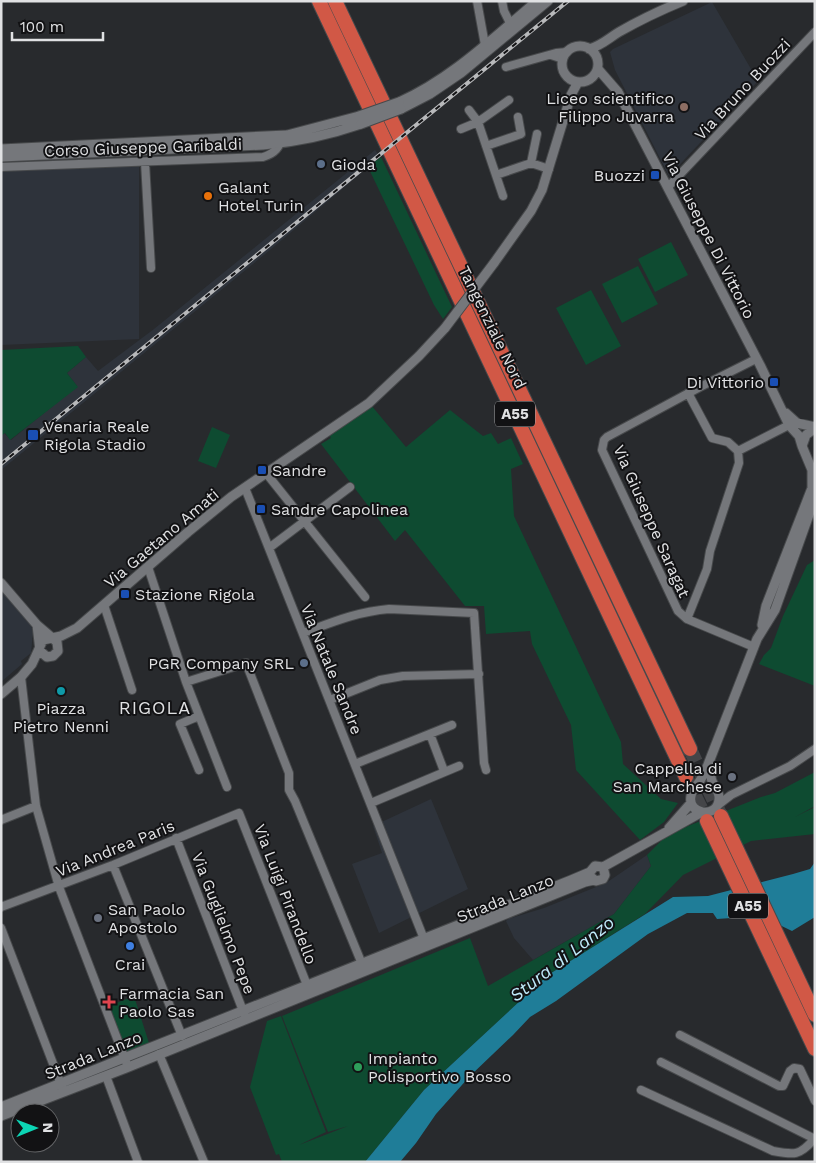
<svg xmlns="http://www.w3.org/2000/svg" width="816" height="1163" font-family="'Work Sans',sans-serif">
<rect width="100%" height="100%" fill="#282a2d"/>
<!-- built -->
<path fill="#2e333b" d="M712,2l46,79 -89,95 -54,-106 -5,-18 3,-3z
M375,150l5,7 -110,93 -269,220v-34l3,-3 7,7 66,-54 -10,-13 19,-16 12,14 56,-42z
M139,162v177l-138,6v-178z
M1,590l30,35 2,7 -2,21 -10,8 1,3 -21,18z
M431,799l37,90 -89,44 -27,-69 30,-11 -9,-27z
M647,855l4,11 -37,48 -81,46 -19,-22 -8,-17 2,-2 36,-11 62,-25z"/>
<!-- green -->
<path fill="#0e4b31" d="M381,157l71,150 -9,12 -9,-14 -66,-138z
M671,242l17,33 -33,17 -17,-33z
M638,266l20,38 -36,19 -20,-39z
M591,290l30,56 -35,19 -30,-57z
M78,346l8,11 -19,16 11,14 -68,53 -5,-7 -4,3v-86z
M371,405l35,42 44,-37 33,26 8,-3 7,11 13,-6 12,26 -12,5 3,47 107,226 2,22 38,35 17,4 -14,19 -24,18 -64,-70 -5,-45 -39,-81 -2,-13 -44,3 -2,-28h-19l-60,-76 -10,11 -74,-97 10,-6 -2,-3z
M212,427l18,8 -14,33 -18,-7z
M815,560v126l-56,-22 5,-9 7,-7 12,-32 24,-51z
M815,772v34l-20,11 20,-10v27l-64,7 -68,34 -38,39 -97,61 -124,115 -59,72h-83l-3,-8 -3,1 -26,-68 17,-66 14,-5 45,116 -27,13 49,-19 -20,6 -46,-116 188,-78 18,48 126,-72 37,-48 -4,-11 21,-21 93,-37 14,-4z
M134,996l15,47 -23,10 -17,-47z"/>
<!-- water -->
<path fill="#1f7d98" d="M815,862v55l-23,14 -31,-15 -44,3 -4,-6h-26l-39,21 -92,67 -26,16 -17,18 -43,41 -34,38 -20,29 -16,19h-35l59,-72 124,-115 125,-78 35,-1 85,-22 17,-5z"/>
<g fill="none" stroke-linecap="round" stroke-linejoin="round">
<!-- motorway-tunnel -->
<path stroke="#444548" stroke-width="14" stroke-dasharray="14 7" stroke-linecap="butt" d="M690,749l31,67
M686,777l21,44"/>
<defs>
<path id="minor" d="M477,1l8,44
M502,1l2,10 6,12
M551,55l12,4
M506,67l50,-14 11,-1
M469,110l9,12 25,74
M461,129l17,-7 31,-22
M486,146l35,-12 -3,-17
M145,162l6,106
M531,163l6,-29
M1,167l262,-10c10,-3 17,-8 18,-19
M496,175l35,-12 18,6
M668,187l147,-155
M688,393l24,45 16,4 10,9
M738,451l51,-26
M266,473l99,124
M245,488l181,456
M269,548l81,-61
M148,567l38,115 41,105
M104,605l28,85
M687,619l20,-50 3,-18 29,-88 -1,-12
M303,633c30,-11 53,-21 86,-24l85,4 10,150 2,7
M754,647l-67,-28 -9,-8 -76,-161 2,-10 3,-3 93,-50 56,-28
M21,677l15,129 23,81 69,180
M186,682l60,-19 43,110v17l6,11 67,163
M330,700l50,-20 23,-4 76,-2
M430,734l14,37
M355,764l97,-39
M199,770l-19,-46 19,-8
M371,803l88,-37
M718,805l13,-10 59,-29 25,-17
M1,820l35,-14
M176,838l69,178
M113,865l69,171
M1,907l112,-42 126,-52 68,172
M1,928l61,159
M680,1035l99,51h4l7,-15 4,-3 6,1 15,32
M159,1054l45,108
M661,1062l154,77
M106,1076l32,86
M641,1090l132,61c21,4 27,5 41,-12"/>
<path id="tertiary" d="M562 64a18 18 0 1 1 36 0a18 18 0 1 1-36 0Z
M589,49c12,-3 20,-11 30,-17 21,-12 42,-22 64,-31
M598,69l20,23 142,273 29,60 10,11 3,10
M399,102c52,-23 95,-65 138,-101
M401,109l29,-15 31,-21 87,-72
M1,149l286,-14 72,-19
M1,157l262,-12c34,-3 66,-10 98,-21
M494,263l37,-52 11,-21 29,-95 7,-13
M786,413l11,10 18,4
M1,583l36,42 20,17 1,9 -5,5 -6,1 -7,-6 -3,-26
M762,625l4,-19 46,-118v-18l-10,-24 4,-11 9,-7
M1,694l20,-17 11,-13 11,-24 18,-4 16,-8 111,-96 43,-35 138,-94 50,-47 26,-28
M709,762c1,6 1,13 3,19 2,6 8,11 7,18 -1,20 -32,16 -28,-3 1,-7 7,-11 10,-17 3,-5 6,-11 8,-17l48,-123 18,-29 40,-112
M669,828l22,-25
M603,867l99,-55
M591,877l5,4 7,-2 2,-4 -2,-8
M1,1107l570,-227 19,-8 5,-6 8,1
M1,1116l125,-48 459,-186 9,-2"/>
<path id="motorway" d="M319,1l367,776
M335,1l355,748
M721,816l94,199
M707,821l108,228"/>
</defs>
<!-- minor casing -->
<use href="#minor" stroke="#47494b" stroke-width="10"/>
<!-- tertiary casing -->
<use href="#tertiary" stroke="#47494b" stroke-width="11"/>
<!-- motorway casing -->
<use href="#motorway" stroke="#47494b" stroke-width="16"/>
<!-- minor -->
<use href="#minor" stroke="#75777b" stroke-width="8"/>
<!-- tertiary -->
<use href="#tertiary" stroke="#75777b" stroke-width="9"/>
<!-- motorway -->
<use href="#motorway" stroke="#d15846" stroke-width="14"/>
<defs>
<path id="rail" d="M1,464l567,-463"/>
</defs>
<!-- rail casing -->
<use href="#rail" stroke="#b8b9bb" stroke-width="4"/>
<!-- rail -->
<use href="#rail" stroke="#121214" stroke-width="2" stroke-dasharray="5.5" stroke-linecap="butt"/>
<defs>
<path id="tertiary-bridge" d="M359,116l40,-14
M361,124l40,-15
M445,328l49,-65"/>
</defs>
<!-- tertiary-bridge casing -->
<use href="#tertiary-bridge" stroke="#47494b" stroke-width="11" stroke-linecap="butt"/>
<!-- tertiary-bridge -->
<use href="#tertiary-bridge" stroke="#75777b" stroke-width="9"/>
</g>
<!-- markers -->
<circle fill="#8d6e63" stroke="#121214" stroke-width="2" cx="684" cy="107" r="5"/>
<g fill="#5c6f8a" stroke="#121214" stroke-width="2">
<circle cx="321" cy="164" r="5"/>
<circle cx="304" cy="663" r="5"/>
</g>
<g fill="#1a4fb4" stroke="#121214" stroke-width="2">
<rect x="650" y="170" width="10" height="10" rx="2.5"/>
<rect x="769" y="377" width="10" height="10" rx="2.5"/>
<rect x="27" y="429" width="12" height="12" rx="2.5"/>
<rect x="257" y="465" width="10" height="10" rx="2.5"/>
<rect x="256" y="504" width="10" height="10" rx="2.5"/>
<rect x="120" y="589" width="10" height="10" rx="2.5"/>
</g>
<circle fill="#e8710a" stroke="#121214" stroke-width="2" cx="208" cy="196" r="5"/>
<circle fill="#0f9aa8" stroke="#121214" stroke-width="2" cx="61" cy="691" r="5"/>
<g fill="#6b7280" stroke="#121214" stroke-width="2">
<circle cx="732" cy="777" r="5"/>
<circle cx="98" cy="918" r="5"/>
</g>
<circle fill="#3f7fe0" stroke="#121214" stroke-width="2" cx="130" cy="946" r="5"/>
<path fill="#e0444e" stroke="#121214" stroke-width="2" d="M106.5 994.5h5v5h5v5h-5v5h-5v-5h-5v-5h5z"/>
<circle fill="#2e9e5b" stroke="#121214" stroke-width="2" cx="358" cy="1067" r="5"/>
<g text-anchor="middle" stroke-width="4" stroke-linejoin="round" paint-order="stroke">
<!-- shield labels -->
<g fill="#121214" stroke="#a2a3a5" stroke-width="1">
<rect x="495" y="401.5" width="40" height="25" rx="4"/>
<rect x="728" y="893.5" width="40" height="25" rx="4"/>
</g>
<g font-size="15" font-weight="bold" fill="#e0e1e3">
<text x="515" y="419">A55</text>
<text x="748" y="911">A55</text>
</g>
<!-- street labels -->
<g font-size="16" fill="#e0e1e3" stroke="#121214">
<text transform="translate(742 89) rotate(-47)" y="6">Via Bruno Buozzi</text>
<text transform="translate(143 147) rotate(-2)" y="6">Corso Giuseppe Garibaldi</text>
<text transform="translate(709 235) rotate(63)" y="6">Via Giuseppe Di Vittorio</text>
<text transform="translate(493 327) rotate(64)" y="6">Tangenziale Nord</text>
<text transform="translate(652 521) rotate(66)" y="6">Via Giuseppe Saragat</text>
<text transform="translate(161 538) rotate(-40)" y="6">Via Gaetano Amati</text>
<text transform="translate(332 669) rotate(68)" y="6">Via Natale Sandre</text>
<text transform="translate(115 848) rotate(-22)" y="6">Via Andrea Paris</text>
<text transform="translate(286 894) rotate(69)" y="6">Via Luigi Pirandello</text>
<text transform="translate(505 898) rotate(-22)" y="6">Strada Lanzo</text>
<text transform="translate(224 923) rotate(69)" y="6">Via Guglielmo Pepe</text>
<text transform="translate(93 1055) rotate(-22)" y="6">Strada Lanzo</text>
</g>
<!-- poi labels -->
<g font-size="16" fill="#e0e1e3" stroke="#121214" text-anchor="start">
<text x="674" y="104" text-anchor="end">Liceo scientifico<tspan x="674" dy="18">Filippo Juvarra</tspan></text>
<text x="331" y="170">Gioda</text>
<text x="645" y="181" text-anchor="end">Buozzi</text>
<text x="218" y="193">Galant<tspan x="218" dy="18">Hotel Turin</tspan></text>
<text x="764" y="388" text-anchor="end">Di Vittorio</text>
<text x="44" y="432">Venaria Reale<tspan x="44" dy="18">Rigola Stadio</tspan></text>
<text x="272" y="476">Sandre</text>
<text x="271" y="515">Sandre Capolinea</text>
<text x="135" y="600">Stazione Rigola</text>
<text x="294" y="669" text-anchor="end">PGR Company SRL</text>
<text x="61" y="714" text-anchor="middle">Piazza<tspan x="61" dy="18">Pietro Nenni</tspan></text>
<text x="722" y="774" text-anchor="end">Cappella di<tspan x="722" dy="18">San Marchese</tspan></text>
<text x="108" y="915">San Paolo<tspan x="108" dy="18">Apostolo</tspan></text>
<text x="130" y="970" text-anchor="middle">Crai</text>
<text x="119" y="999">Farmacia San<tspan x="119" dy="18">Paolo Sas</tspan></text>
<text x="368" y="1064">Impianto<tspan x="368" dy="18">Polisportivo Bosso</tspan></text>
</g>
<!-- neighbourhood labels -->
<g font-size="18" letter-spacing="1" fill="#e0e1e3" stroke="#121214">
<text x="155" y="714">RIGOLA</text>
</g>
<!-- water labels -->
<g font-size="18" font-style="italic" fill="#bfeafa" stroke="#121214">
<text transform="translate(562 959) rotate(-38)" y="6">Stura di Lanzo</text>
</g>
</g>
<!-- border -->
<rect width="816" height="1163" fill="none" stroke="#e0e1e3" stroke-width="5"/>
<!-- north arrow -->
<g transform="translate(35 1128) rotate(89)"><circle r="24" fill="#121214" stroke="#646567"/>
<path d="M0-4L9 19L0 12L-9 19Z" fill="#0cd5b5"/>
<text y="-8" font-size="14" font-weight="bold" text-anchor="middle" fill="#e0e1e3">N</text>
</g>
<!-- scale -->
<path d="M12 32v8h91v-8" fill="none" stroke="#e0e1e3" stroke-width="2.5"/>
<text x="20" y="32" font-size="15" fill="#e0e1e3" stroke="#121214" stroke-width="4" paint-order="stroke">100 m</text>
</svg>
